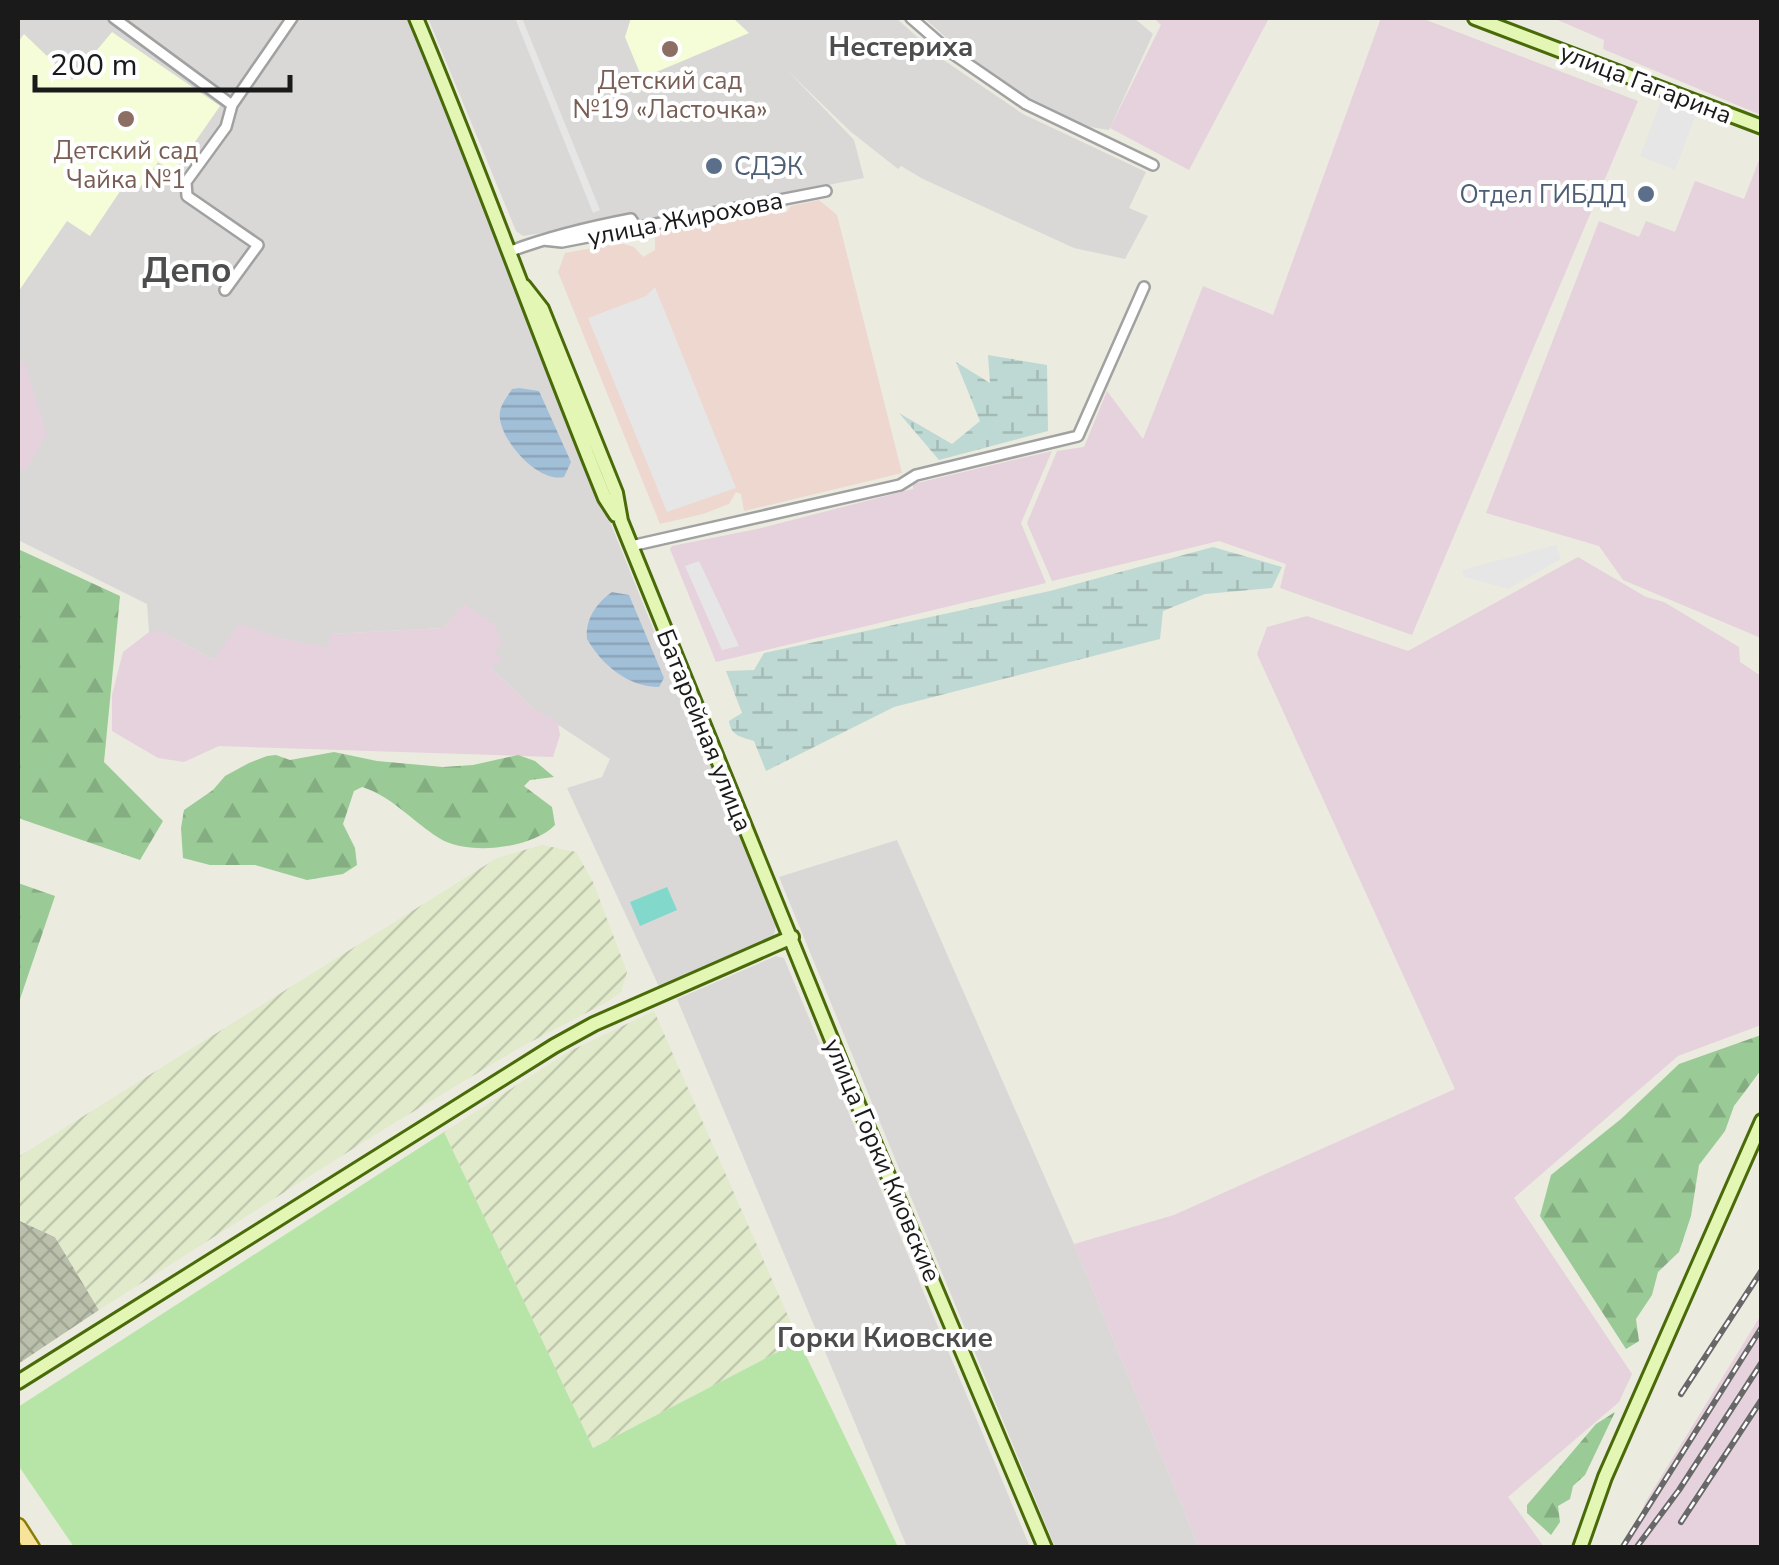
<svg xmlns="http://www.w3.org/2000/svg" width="1779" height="1565" font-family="'Nunito Sans',sans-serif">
<defs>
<pattern id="construction-cross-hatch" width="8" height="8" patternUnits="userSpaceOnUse" patternTransform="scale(2.5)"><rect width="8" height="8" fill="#bbc0ac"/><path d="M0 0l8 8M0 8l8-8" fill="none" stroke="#a0a493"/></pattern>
<pattern id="farmland-furrows" width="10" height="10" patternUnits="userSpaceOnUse" patternTransform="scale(2.5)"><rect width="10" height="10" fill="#e1eacb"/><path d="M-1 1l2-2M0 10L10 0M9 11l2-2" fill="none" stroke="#c0c8ae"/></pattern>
<pattern id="forest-firs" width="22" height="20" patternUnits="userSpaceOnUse" patternTransform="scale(2.5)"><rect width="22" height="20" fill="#9aca96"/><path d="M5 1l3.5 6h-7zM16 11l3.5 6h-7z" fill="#84ad81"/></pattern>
<pattern id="wetland-marsh" width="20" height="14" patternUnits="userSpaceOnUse" patternTransform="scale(2.5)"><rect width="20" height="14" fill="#bed9d3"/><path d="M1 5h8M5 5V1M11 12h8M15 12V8" fill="none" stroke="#a3bab5"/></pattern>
<pattern id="water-rules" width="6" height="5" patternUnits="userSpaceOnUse" patternTransform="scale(2.5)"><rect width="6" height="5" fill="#a2bfd8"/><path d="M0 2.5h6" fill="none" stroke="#8ba4b9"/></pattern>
</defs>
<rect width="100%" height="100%" fill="#ecebe0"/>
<!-- residential -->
<path fill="#d9d8d7" d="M18,18h389l262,650 108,253 -4,18 -112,52 -94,-203 35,-11 8,-18 -79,-52 -40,-39 -27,-63 -21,23 -111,6 -4,14 -45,-9 -69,21 -52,-28h-13l-2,-28 -129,-64v-248l49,-72 23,15 37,-55 12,8 19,-26 15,10 -150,-137 -5,8z
M428,18h468l46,41 81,55 123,58 -17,36 19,8 -23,43 -51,-11 -151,-69 -22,-13 -3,3 -48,-38 -62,-60 66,69 10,38 -314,61 -2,-7 -25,4 -7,-5z
M924,18h210l19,16 -44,96 -25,-4 -92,-48z
M897,840l177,404 125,303h-144l-276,-670z
M776,956l8,2 246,589h-123l-230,-548z"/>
<!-- commercial -->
<path fill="#edd7cf" d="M819,200l18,15 65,258 -158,38 -3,-17 -5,-2 -7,12 -26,10 -43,10 -102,-252 7,-19 55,-10 14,4 9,10 12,-7v-14l12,-11 102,-15 7,4 11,-2 4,-6z"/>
<!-- industrial -->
<path fill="#e5d2dd" d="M1154,18h115l-80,152 -79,-42 51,-103z
M1381,18h40l217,83 -226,534 -132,-47 6,-24 -67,-23 -167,40 -25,-58 30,-72 27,-4 23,-56 36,48 60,-153 70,29z
M1553,18h208v97l-158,-66 1,-9z
M1759,160h3l-1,478 -138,-58 -24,-34 -113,-33 113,-292 40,16 7,-16 29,11 20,-51 49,18z
M18,359l7,5 22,70 -21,36 -8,-3z
M1052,451l-31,72 25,60 -330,79 -46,-113 2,-3 85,-17 156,-40v-5z
M1578,557l68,40 18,5 75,45 1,15 21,14v349l-83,31 -164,142 118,176 -13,28 -111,95 36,50h-345l-125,-303 100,-29 281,-126 -198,-435 10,-27 40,-11 101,35z
M464,604l29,19 9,20 -7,7 6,9 -10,9 40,39 27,16 2,12 -7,22 -334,-11 -35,16 -26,-4 -46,-27v-36l11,-43 26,-20h13l52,28 25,-36 44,15 44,8 4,-13 112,-6z
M1761,1315v232h-135l20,-46z"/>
<!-- education -->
<path fill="#f4fdd8" d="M631,18h102l16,15 -107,45 -17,-41z
M112,32l108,74 -46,66 -16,-10 -19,27 -12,-8 -37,55 -23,-15 -49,71v-249l6,-9 48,46z"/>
<!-- construction -->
<path fill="url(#construction-cross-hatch)" d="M18,1220l37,17 44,73 -81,54z"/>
<!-- farmland -->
<path fill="url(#farmland-furrows)" d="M542,845l34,7 17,30 34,90 -6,20 -14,10 -88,46 -138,83 -282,179 -44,-73 -37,-17v-63l479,-299z
M654,1011l145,330 -206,107 -149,-316 126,-81z"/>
<!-- grass -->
<path fill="#b7e5a7" d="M444,1132l149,316 206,-107 99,206h-824l-56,-82v-58z"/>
<!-- forest -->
<path fill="url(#forest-firs)" d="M18,549l102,47 -16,166 59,59 -23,39 -122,-42z
M334,752l43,9 66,6 30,-2 45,-10 17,6 19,16 -24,3 -6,6 28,21 3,18c-23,24 -88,31 -116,13 -27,-17 -46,-41 -77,-51l-8,4 -11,33 12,24 2,17 -14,9 -36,6 -52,-15h-45l-27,-7 -2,-30 3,-18 29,-20 12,-14 24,-13 18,-7 9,-1 14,5z
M18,883l37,13 -37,109z
M1761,1035v35l-27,36 -9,25 -26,34 -8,51 -12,36 -21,20 -6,23 -16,24 3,22 -13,8 -86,-133 11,-41 70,-56 58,-55z
M1615,1412l-30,63 -12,11 -3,13 -12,7 2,16 -9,13 -24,-22v-8l69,-81z"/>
<!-- wetland -->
<path fill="url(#wetland-marsh)" d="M988,355l59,10 1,66 -109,29 -40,-47 53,31 28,-23 -24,-59 34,21z
M1213,547l69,20 -10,21 -67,6 -42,17 -3,28 -266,68 -128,64 -12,-30c-13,-4 -23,-5 -25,-20l13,-8 -16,-42 28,-1 10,-17 286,-62z"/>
<!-- pitch -->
<path fill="#81d8cb" d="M667,887l10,23 -37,16 -10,-24z"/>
<!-- parking -->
<path fill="#e6e6e6" d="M515,18h7l78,192 -7,3z
M1662,98l35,14 -22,58 -35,-14z
M655,287l81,201 -69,24 -79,-194 58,-22z
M1556,545l5,14 -53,30 -44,-12 -2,-7z
M699,561l40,85 -17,4 -37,-84z"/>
<!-- water -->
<path fill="url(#water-rules)" d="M519,388l20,3 32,71 -7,15c-25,6 -61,-34 -64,-58 -2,-12 6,-20 12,-30z
M612,592l17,3 35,83 -5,9c-31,0 -57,-22 -72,-48 -2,-19 9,-36 25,-47z"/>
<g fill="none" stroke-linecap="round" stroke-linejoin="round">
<defs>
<path id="street" d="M114,18l118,87
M911,18l38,33 77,53 127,61
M543,240l19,2 264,-51
M511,251c40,-15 78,-24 120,-32l6,9
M225,290l33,-45 -71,-49 -1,-14 40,-55 6,-22 60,-87
M631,546l269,-61 16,-10 162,-39 66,-149"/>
<path id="secondary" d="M416,18c67,159 124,321 189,480l11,17
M1475,18l287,109
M524,286l18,23 74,184 5,28 231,569 193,458
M18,1382l536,-336 40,-22 198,-87
M1580,1548l25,-71 157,-356"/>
<path id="primary" d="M18,1526l14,22"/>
</defs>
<!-- street casing -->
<use href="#street" stroke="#a1a1a1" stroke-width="14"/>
<!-- secondary casing -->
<use href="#secondary" stroke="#496a09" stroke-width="18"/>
<!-- primary casing -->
<use href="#primary" stroke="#8a7d07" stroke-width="19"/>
<!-- street -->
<use href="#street" stroke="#fff" stroke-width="9"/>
<!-- secondary -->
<use href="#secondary" stroke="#e3f6b4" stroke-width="12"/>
<!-- primary -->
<use href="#primary" stroke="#f7e49a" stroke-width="14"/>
<defs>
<path id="rail" d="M1681,1394l81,-124
M1681,1522l81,-123
M1622,1548l140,-221
M1636,1548l43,-58 83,-128"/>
</defs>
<!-- rail casing -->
<use href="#rail" stroke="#686868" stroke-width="6"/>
<!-- rail -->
<use href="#rail" stroke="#fff" stroke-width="2.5" stroke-dasharray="8" stroke-linecap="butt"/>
</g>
<!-- markers -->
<g fill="#8d6e63" stroke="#fff" stroke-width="4">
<circle cx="670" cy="49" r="10"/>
<circle cx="126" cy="119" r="10"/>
</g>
<g fill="#5c6f8a" stroke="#fff" stroke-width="4">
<circle cx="714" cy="166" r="10"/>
<circle cx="1646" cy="194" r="10"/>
</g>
<g text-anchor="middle" stroke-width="8" stroke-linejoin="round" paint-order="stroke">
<!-- education labels -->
<g font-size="25" fill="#785e54" stroke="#fff">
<text x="670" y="89">Детский сад<tspan x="670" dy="29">№19 «Ласточка»</tspan></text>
<text x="126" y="159">Детский сад<tspan x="126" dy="29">Чайка №1</tspan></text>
</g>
<!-- street labels -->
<g font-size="25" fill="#1a1a1a" stroke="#fff">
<text transform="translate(1646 83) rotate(21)" y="9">улица Гагарина</text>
<text transform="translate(685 218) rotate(-11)" y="9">улица Жирохова</text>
<text transform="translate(705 730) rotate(68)" y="9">Батарейная улица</text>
<text transform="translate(883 1160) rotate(67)" y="9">улица Горки Киовские</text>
</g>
<!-- service labels -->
<g font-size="25" fill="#4e5e75" stroke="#fff" text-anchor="start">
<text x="734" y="175">СДЭК</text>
<text x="1626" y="203" text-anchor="end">Отдел ГИБДД</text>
</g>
<!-- neighbourhood labels -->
<g font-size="28" font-weight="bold" fill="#4d4d4d" stroke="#fff">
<text x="901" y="56">Нестериха</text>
<text x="885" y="1347">Горки Киовские</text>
</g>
<!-- district labels -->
<g font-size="35" font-weight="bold" fill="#4d4d4d" stroke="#fff">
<text x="187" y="282">Депо</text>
</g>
</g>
<!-- border -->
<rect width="1779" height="1565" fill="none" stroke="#1a1a1a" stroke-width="40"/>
<!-- scale -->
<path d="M35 75v15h255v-15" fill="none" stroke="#1a1a1a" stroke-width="5"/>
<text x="50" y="75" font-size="30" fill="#1a1a1a" stroke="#ffffff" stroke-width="8" paint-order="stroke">200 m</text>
</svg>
